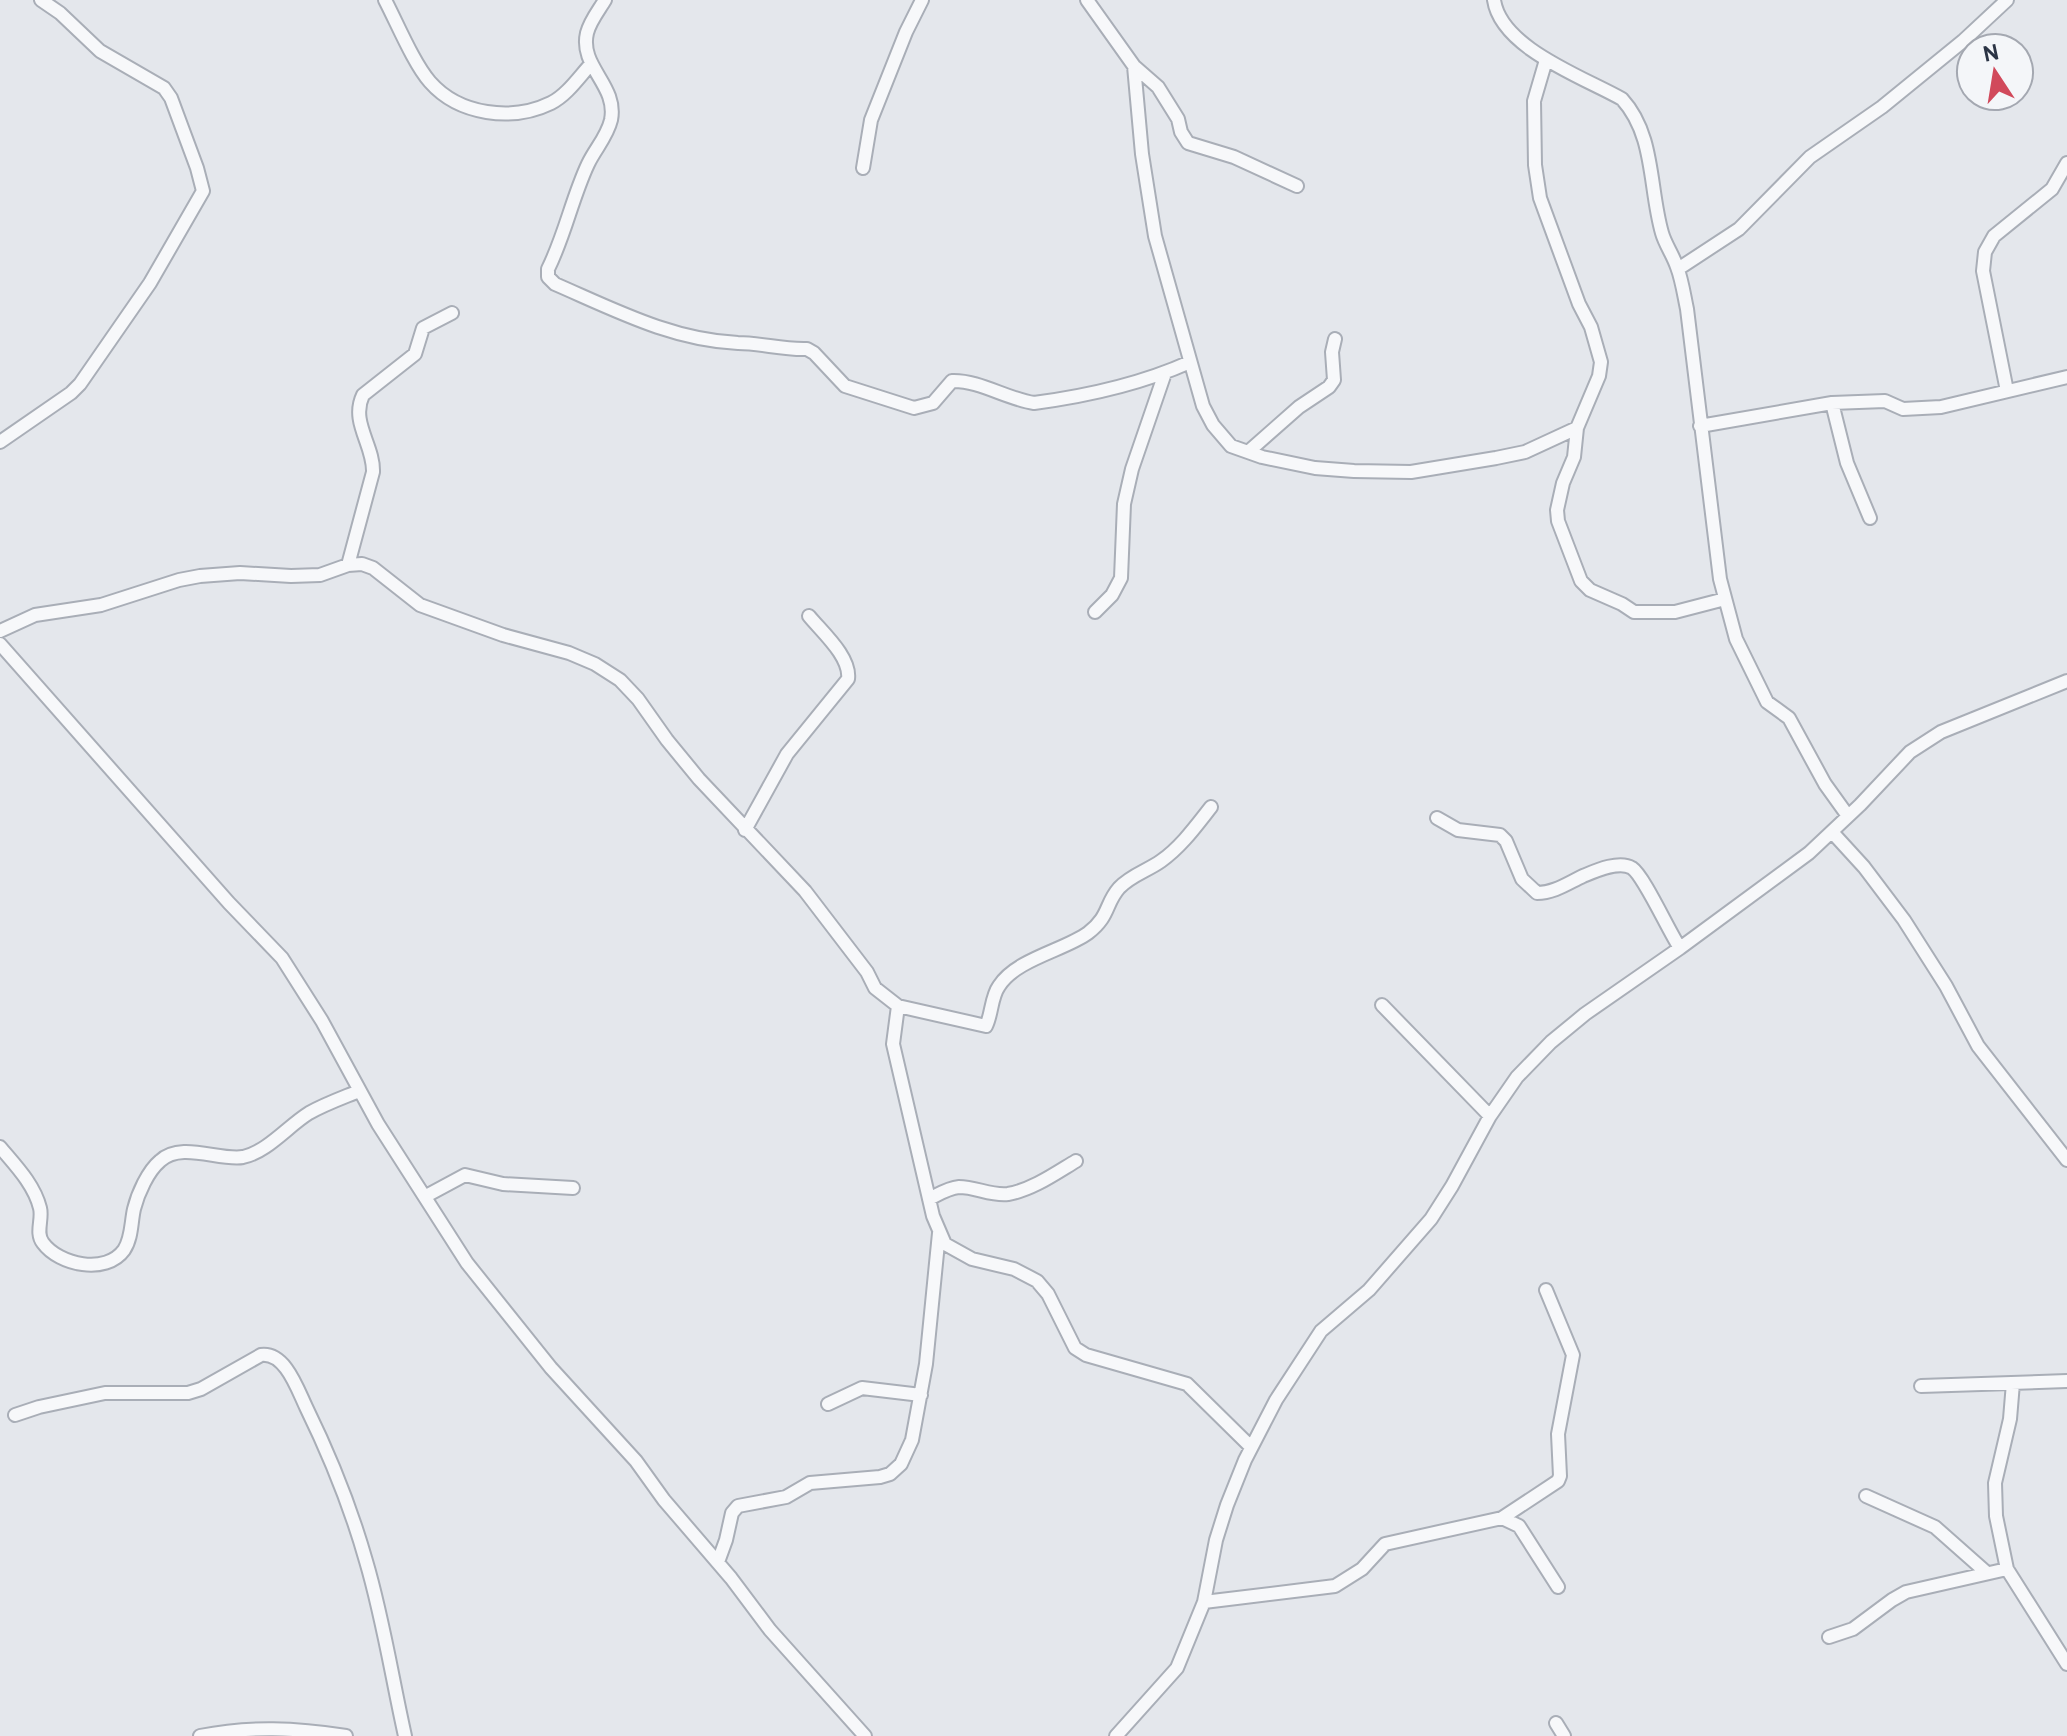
<svg xmlns="http://www.w3.org/2000/svg" width="2067" height="1736" font-family="Overpass,sans-serif">
<rect width="100%" height="100%" fill="#e4e7ec"/>
<g fill="none" stroke-linecap="round" stroke-linejoin="round">
<defs>
<path id="street" d="M385,0c12,23 29,64 45,82 29,33 82,40 121,21 16,-8 28,-26 40,-39
M605,0c-6,10 -15,21 -18,33 -8,34 31,52 24,87 -4,17 -16,29 -23,44 -16,34 -23,71 -40,105v8l7,7c60,26 117,56 183,59 23,0 45,7 69,6l7,4 31,33 69,22 19,-5 19,-22c27,-1 55,18 82,22 53,-7 107,-19 156,-41
M1087,0l47,66 8,88 13,82 48,170 10,19 18,21 31,11 53,11 39,3 57,1 85,-14 29,-6 52,-24
M1494,0c7,48 89,77 128,99 33,36 27,89 40,134 3,11 11,22 15,34 5,13 7,28 10,42l33,270 16,60 31,63 22,16 36,66 23,32
M1546,60l-12,41 1,64 5,33 39,106 12,23 10,35 -2,14 -22,52 -3,29 -11,26 -6,27 1,11 23,60 9,9 32,14 12,8h41l50,-13
M1134,66l24,21 20,32 3,13 7,11 46,14 63,29
M863,168l8,-48 35,-88 16,-32
M1678,269l61,-40 71,-72 72,-50 81,-66 44,-41
M2007,391l-24,-120 2,-19 9,-16 58,-47 15,-26
M1832,403l15,60 23,55
M1700,426l132,-23 53,-2 18,8 38,-2 126,-30
M0,442l71,-49 9,-9 70,-101 53,-92 -6,-23 -26,-70 -7,-10 -64,-37 -40,-38 -19,-13
M1248,452l51,-45 30,-20 5,-7 -2,-28 3,-13
M348,565l25,-93c1,-27 -23,-50 -10,-77l52,-41 8,-26 29,-15
M1095,612l17,-17 9,-17 3,-74 8,-35 33,-96
M0,631l35,-16 66,-10 78,-25 21,-4 40,-3 51,3 29,-1 28,-10 14,-1 11,4 47,37 83,30 66,18 26,11 25,16 18,19 29,41 32,39 106,112 62,81 8,16 23,18 -5,38 40,172 12,28 27,15 42,10 23,12 11,13 27,54 11,7 101,29 64,63
M0,644l229,259 53,55 40,63 56,103 89,139 84,105 85,93 28,39 67,78 39,52 95,106
M1437,818l21,12 42,5 6,6 16,38 15,14c17,0 31,-10 46,-17 12,-5 36,-16 49,-8 12,8 37,64 48,80
M745,830l42,-76 61,-75c3,-22 -26,-47 -39,-63
M1832,832l32,35 40,53 42,66 32,60 89,114
M1382,1005l108,111
M898,1006l88,20c6,-12 5,-29 13,-40 17,-27 66,-36 89,-53 22,-17 17,-29 31,-45 12,-13 28,-17 42,-27 20,-14 35,-35 50,-54
M0,1147c15,18 34,37 40,61 3,11 -5,25 3,35 16,22 63,32 81,7 8,-12 7,-28 10,-41 4,-16 14,-38 26,-48 21,-20 59,0 83,-4 24,-5 45,-31 66,-44 16,-9 33,-15 50,-22
M426,1196l39,-21 38,9 70,4
M929,1199c10,-5 19,-11 30,-12 17,0 32,9 49,7 24,-4 48,-21 68,-33
M2013,1383l-3,36 -15,64 1,33 11,53 60,95
M1921,1386l146,-5
M828,1404l34,-16 59,7
M15,1415l24,-8 66,-14h83l13,-4 60,-34c24,-3 36,33 45,52 24,49 45,101 60,154 17,57 26,117 39,175
M1866,1496l69,31 52,46
M1502,1518l56,-37 2,-5 -2,-42 15,-79 -27,-65
M718,1562l8,-22 6,-27 6,-7 48,-9 24,-14 70,-6 10,-3 11,-10 11,-24 14,-76 13,-131
M1204,1602l131,-16 27,-17 23,-25 117,-26 17,8 39,61
M1829,1637l24,-8 39,-29 14,-8 101,-23
M1556,1723l8,13
M200,1736c50,-10 96,-8 146,0
M1116,1736l61,-68 27,-66 12,-62 11,-35 18,-45 31,-60 45,-69 48,-41 62,-71 21,-33 38,-70 27,-39 34,-35 34,-28 95,-66 129,-95 51,-48 50,-53 31,-20 126,-51"/>
</defs>
<!-- street casing -->
<use href="#street" stroke="#a9aeb7" stroke-width="16"/>
<!-- street -->
<use href="#street" stroke="#f7f8fa" stroke-width="12"/>
</g>
<!-- north arrow -->
<g transform="translate(1995 72) rotate(348)"><circle r="38" fill="#f4f6f9" stroke="#a4a8b1" stroke-width="2"/>
<path d="M0-6L14 30L0 20L-14 30Z" fill="#d1495b"/>
<text y="-12" font-size="22" font-weight="bold" text-anchor="middle" fill="#2b3445">N</text>
</g>
</svg>
